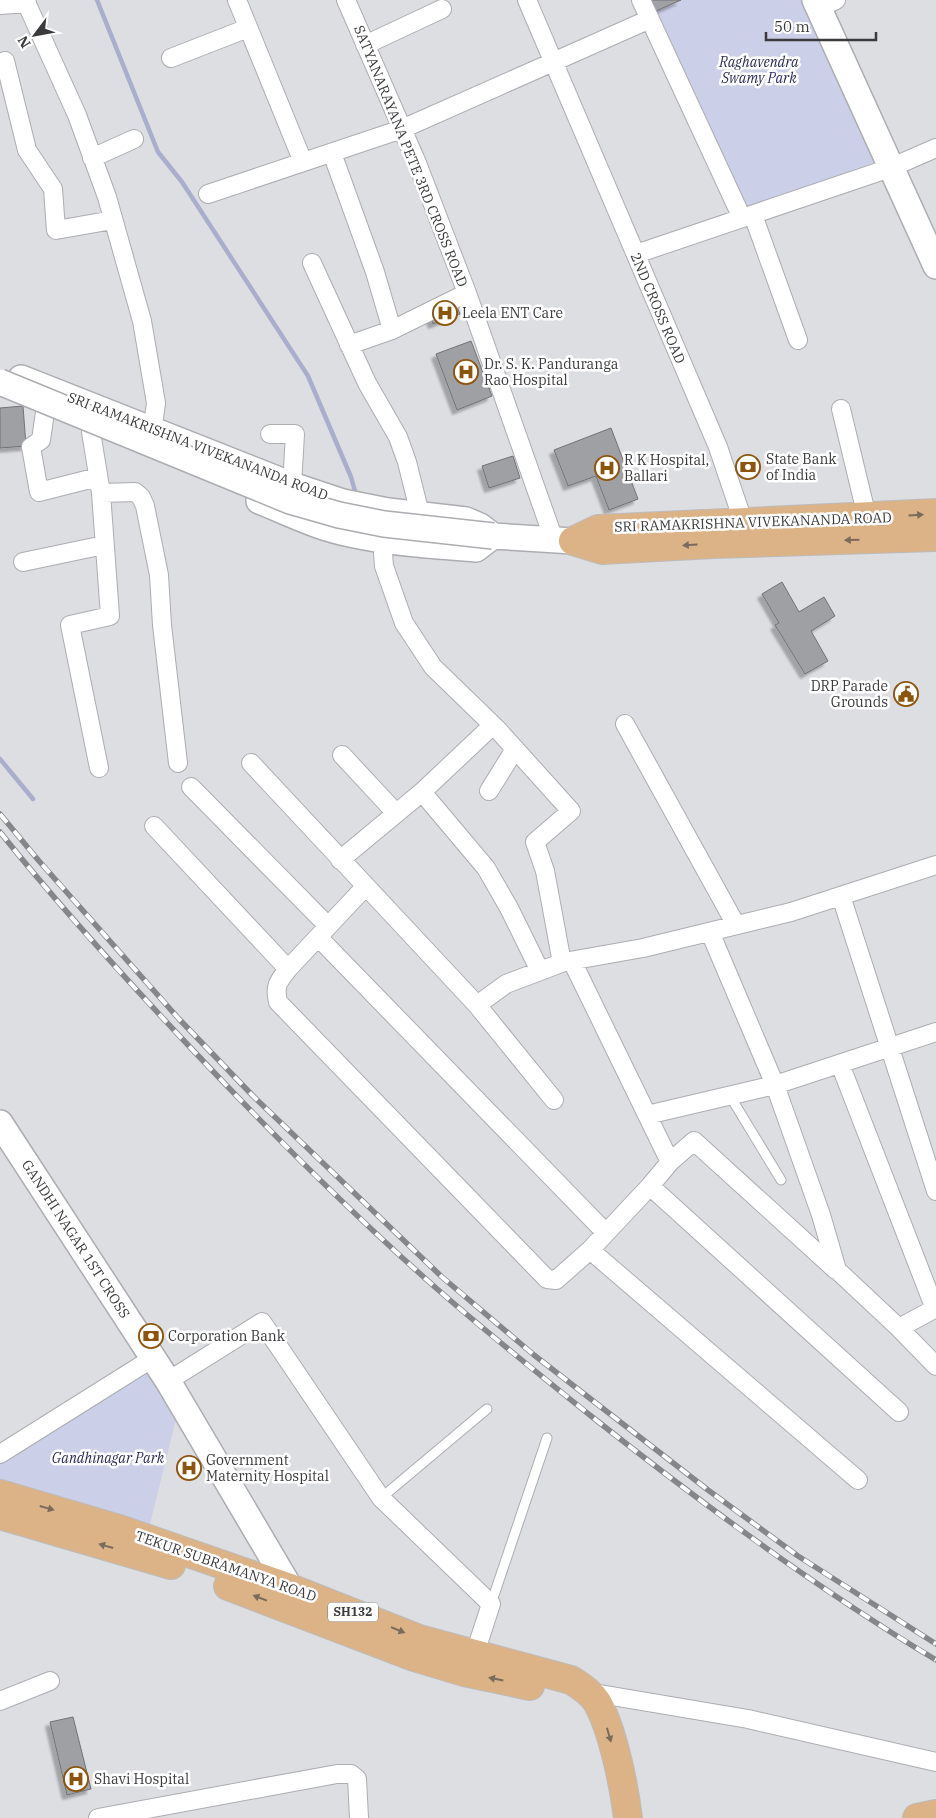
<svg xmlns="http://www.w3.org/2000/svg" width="936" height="1818" font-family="'IBM Plex Serif',serif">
<defs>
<filter id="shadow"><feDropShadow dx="-4.5" dy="4.5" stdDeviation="1" flood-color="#0004"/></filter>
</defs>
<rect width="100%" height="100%" fill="#dddee2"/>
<!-- green -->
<path fill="#cbcfe8" d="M681,0h122l72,162 -128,47 -91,-198z
M153,1363l26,44 -30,121 -149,-43v-23z"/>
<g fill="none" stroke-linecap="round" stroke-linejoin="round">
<!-- stream -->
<path stroke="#a9aecc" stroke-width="4.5" d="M97,0l61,152 24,30 126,194 43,101 4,14
M0,759l33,40"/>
</g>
<!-- building -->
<path fill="#9fa0a4" stroke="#717275" filter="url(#shadow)" d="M651,0h30l-25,11z
M455,302l5,12 -27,10 -4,-11z
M471,341l21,55 -35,14 -21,-56z
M23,406l3,40 -26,2v-40z
M611,428l27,71 -29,11 -13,-34 -28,10 -14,-36z
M513,456l7,22 -31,10 -7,-22z
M782,582l17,30 25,-15 11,19 -24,15 17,30 -23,13 -30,-49 4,-2 -17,-29z
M73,1717l18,72 -24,6 -17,-73z"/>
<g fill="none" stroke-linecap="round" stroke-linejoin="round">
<defs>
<path id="lane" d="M730,1096l51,84
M381,1498l106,-89
M491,1604l56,-166"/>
<path id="street" d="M25,0l52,115 30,82 35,124 14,82 -5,38
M237,0l66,162
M346,0l71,163 50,130 87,247
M527,0l191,447 25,74
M641,0l101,218
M0,5l27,-2
M818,8l18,-8
M365,45l77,-36
M171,58l77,-30
M5,61l22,89 26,39 3,41 57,-10
M332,153l43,119 17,58
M92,158l42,-19
M208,194l194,-65 248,-110
M753,215l45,125
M636,254l254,-86 46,-20
M312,263l55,120 31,54 9,25 13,52
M349,345l43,-15 75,-37
M841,409l26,108
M45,412l-4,28 -10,7 8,45 59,-15
M91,432l10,61 9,123 -40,9 29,143
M270,434h25l-3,51
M101,493l34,-1 6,5 4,9 14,69 3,50 16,138
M382,540l2,26 20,57 29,44 65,63 73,81 -36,31 10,29 17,92
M23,562l81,-17
M625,724l111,201
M342,755l53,57
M251,763l226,242 77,95
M191,787l137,139
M489,791l26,-42
M422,792l64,76 23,40 31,63
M154,826l134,143
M340,860l82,-68 71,-67
M365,887l-77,82c-9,12 -14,16 -10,33l269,277 9,1 34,-30 60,-64 20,-24 -98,-201
M841,896l95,295
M710,932l65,153 46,130 16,55 62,58 37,38
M318,937l288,296
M477,1005l29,-21 58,-22 79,-14 148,-36 145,-47
M840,1064l95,245
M647,1115l128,-30 161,-53
M670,1162l24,-21 142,129
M650,1186l249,226
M590,1250l268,230
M899,1328l37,-20
M168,1381l94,-59 119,176 110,106 -16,49
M0,1454l153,-96
M588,1692l160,27 188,43
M0,1701l50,-20
M98,1818l239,-44h14l6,5 2,39"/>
<path id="secondary" d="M815,0l121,266
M21,378l271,107 51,17 45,9 78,9 14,6 13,10 80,5
M259,501c30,12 59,27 91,33 41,9 84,12 126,15l17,-13
M0,1123l168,258 128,217"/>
<path id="primary" d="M573,541l25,-12 338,-16
M573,541l29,9 112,-6 222,-7
M0,1494l122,36 168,58 129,51 152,41c10,6 20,13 26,22 16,28 27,84 31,116
M0,1515l171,50
M228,1586l186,71 50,15 66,14
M917,1818l19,-4"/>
</defs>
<!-- lane casing -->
<use href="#lane" stroke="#acadb1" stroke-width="11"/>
<!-- street casing -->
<use href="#street" stroke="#acadb1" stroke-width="20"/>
<!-- secondary casing -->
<use href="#secondary" stroke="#acadb1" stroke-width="28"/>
<!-- primary casing -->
<use href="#primary" stroke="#bcbcbd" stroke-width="30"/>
<!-- lane -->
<use href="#lane" stroke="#fff" stroke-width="9"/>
<!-- street -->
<use href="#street" stroke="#fff" stroke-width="18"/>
<!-- secondary -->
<use href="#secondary" stroke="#fff" stroke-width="25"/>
<!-- primary -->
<use href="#primary" stroke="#dcb387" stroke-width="28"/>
<defs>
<path id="rail" d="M0,814l39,47 140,158 75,78 188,180 92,78 174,135 90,66 138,88
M0,832c59,74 123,144 188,213 79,84 161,166 248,243 50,44 103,86 155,128 111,88 224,171 345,244"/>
</defs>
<!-- rail casing -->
<use href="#rail" stroke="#858689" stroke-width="5.5"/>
<!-- rail -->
<use href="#rail" stroke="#fff" stroke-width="4" stroke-dasharray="11" stroke-linecap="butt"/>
<defs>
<path id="secondary-bridge" d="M0,382l290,119 49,14 45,9 109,12"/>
</defs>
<!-- secondary-bridge casing -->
<use href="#secondary-bridge" stroke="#acadb1" stroke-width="28" stroke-linecap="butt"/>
<!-- secondary-bridge -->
<use href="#secondary-bridge" stroke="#fff" stroke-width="25"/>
</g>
<!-- one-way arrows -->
<defs><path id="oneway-solid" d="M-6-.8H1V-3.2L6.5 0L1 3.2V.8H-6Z" transform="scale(1.25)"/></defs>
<g fill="#7b6b5b">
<use href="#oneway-solid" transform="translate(916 515) rotate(-4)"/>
<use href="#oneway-solid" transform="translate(852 540) rotate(178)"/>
<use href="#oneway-solid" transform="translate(690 545) rotate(177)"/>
<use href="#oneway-solid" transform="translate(47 1508) rotate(16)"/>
<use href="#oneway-solid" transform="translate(106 1546) rotate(-164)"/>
<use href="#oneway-solid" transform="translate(260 1598) rotate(-159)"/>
<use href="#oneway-solid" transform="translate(398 1630) rotate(22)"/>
<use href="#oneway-solid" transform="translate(496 1679) rotate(-169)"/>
<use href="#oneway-solid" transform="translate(609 1735) rotate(74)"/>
</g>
<!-- icons -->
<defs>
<symbol id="hospital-ring" viewBox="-11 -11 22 22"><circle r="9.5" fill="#fff" stroke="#8d540c" stroke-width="1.5"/><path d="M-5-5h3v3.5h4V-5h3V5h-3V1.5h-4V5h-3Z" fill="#8d540c"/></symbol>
<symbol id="bank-ring" viewBox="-11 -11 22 22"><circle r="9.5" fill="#fff" stroke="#8d540c" stroke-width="1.5"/><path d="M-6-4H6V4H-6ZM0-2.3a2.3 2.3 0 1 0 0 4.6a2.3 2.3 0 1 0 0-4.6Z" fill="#8d540c"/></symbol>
<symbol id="civic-ring" viewBox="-11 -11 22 22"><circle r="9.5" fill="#fff" stroke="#8d540c" stroke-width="1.5"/><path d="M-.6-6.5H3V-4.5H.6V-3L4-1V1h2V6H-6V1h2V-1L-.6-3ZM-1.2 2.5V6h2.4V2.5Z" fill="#8d540c"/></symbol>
</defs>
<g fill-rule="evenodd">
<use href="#hospital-ring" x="431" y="299" width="28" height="28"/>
<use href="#hospital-ring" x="452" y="358" width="28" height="28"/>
<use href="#bank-ring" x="734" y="453" width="28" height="28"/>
<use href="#hospital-ring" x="593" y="454" width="28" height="28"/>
<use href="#civic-ring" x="892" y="680" width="28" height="28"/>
<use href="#bank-ring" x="137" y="1322" width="28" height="28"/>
<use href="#hospital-ring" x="175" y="1454" width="28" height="28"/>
<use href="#hospital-ring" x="62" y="1765" width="28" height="28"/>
</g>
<g text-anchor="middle" stroke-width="5" stroke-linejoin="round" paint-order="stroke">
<!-- shield labels -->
<rect fill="#fff" stroke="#767677" stroke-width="1" x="328" y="1602.5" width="50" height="19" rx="4"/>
<g font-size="12" font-weight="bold" fill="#3b3b3d">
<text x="353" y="1616">SH132</text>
</g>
<!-- park labels -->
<g font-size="14" font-style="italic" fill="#292d56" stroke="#fff">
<text x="759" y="67">Raghavendra<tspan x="759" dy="16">Swamy Park</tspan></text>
<text x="108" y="1463">Gandhinagar Park</text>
</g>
<!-- street labels -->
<g font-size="14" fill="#3b3b3d" stroke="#fff">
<text transform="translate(411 156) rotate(68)" y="5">SATYANARAYANA PETE 3RD CROSS ROAD</text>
<text transform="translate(658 308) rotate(67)" y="5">2ND CROSS ROAD</text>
<text transform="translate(198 446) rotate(21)" y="5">SRI RAMAKRISHNA VIVEKANANDA ROAD</text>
<text transform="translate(753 522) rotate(-2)" y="5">SRI RAMAKRISHNA VIVEKANANDA ROAD</text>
<text transform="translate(76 1239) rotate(57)" y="5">GANDHI NAGAR 1ST CROSS</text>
<text transform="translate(226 1566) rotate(19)" y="5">TEKUR SUBRAMANYA ROAD</text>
</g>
<!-- poi labels -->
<g font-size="14" fill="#3b3b3d" stroke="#fff" text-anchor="start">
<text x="462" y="318">Leela ENT Care</text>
<text x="484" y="369">Dr. S. K. Panduranga<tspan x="484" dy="16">Rao Hospital</tspan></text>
<text x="766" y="464">State Bank<tspan x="766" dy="16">of India</tspan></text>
<text x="624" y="465">R K Hospital,<tspan x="624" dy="16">Ballari</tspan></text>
<text x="888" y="691" text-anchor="end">DRP Parade<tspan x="888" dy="16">Grounds</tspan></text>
<text x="168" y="1341">Corporation Bank</text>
<text x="206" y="1465">Government<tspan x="206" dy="16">Maternity Hospital</tspan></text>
<text x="94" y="1784">Shavi Hospital</text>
</g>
</g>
<!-- north arrow -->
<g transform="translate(35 35) rotate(238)" stroke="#ffffff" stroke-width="4" paint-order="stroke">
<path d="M0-4L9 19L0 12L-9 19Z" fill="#3b3b3d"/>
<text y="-8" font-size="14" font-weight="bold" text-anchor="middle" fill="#3b3b3d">N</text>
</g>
<!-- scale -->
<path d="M766 32v8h110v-8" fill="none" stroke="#3b3b3d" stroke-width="2.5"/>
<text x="774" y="32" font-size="15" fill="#3b3b3d" stroke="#ffffff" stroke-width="4" paint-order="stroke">50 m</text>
</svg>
